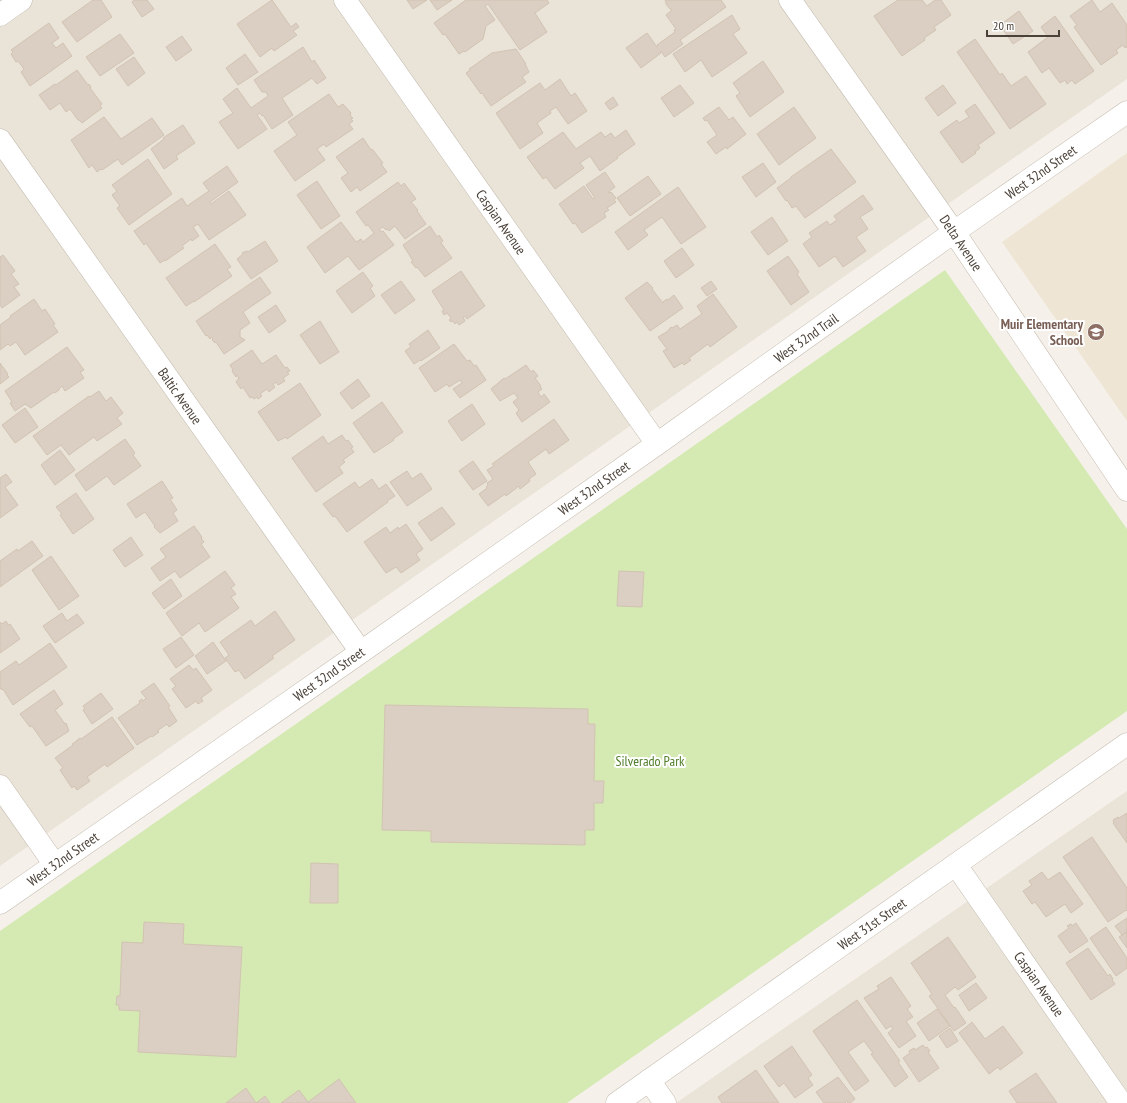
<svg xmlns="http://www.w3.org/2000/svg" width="1127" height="1103" font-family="'PT Sans Narrow',sans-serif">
<rect width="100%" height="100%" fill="#f5f1ea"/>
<!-- residential -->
<path fill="#e9e3d8" d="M0,0h1127v79l-1127,787z
M1127,791v312h-451z"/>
<!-- education -->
<path fill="#eee5d4" d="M1127,153v268l-125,-179z"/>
<!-- green -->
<path fill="#d5e9b3" d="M945,270l182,259v182l-560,392h-567v-172z"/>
<!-- building -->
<path fill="#dacfc2" stroke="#d2c3b2" d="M93,0h8l11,17 -35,25 -15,-20z
M134,0h13l7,9 -12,8 -10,-15z
M272,0l19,27 5,-4 3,4 -6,4 4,4 -23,16 -2,-3 -12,9 -23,-33z
M407,0h20l-14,9z
M430,0h22l-15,10z
M466,0h81l2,3 -14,10 12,19 -27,18 -32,-46 -3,2 10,14 -9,6 -3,13 -18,13 -1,-1 -5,3 -14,-20 -2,1 -9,-12z
M665,0h56l5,7 -46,33 3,4 -18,13 -4,-6 -1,1 1,1 -20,15 -15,-20 21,-15 10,14 1,-1 -1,-1 18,-13 -1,-2 2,-1 -10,-14 6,-5 -2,-1 -4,-5v-2z
M898,0h24l5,6 8,-6h6l10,15 -17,12 2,3 -12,8 1,2 -23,16 -28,-40z
M1092,0l8,12 12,-9 15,22v22l-2,1 -2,-3 -7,5 2,3 -17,12 -27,-38 3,-2 -7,-9z
M1019,11l14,20 -20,13 -13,-19z
M732,15l8,14 -7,5 14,19 -35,24 -11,-17 -16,12 -12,-18z
M1055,16l39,55 -19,13 -3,-4 -5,4 -2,-4 -5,3 -11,-15 -7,5 -14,-21 20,-15 -7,-10z
M49,23l10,15 -7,5 4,5 7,-5 9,13 -42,30 -9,-14 3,-3 -6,-8 -2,1 -5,-8 2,-2 -2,-2z
M120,34l14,19 -34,23 -14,-19z
M182,36l10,14 -16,11 -10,-14z
M975,39l25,36 2,-2 9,13 15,-10 20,28 -36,25 -53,-77z
M303,47l9,15 2,-2 12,18 -9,6 -5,-6 -30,20 11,17 -21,14 -9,-14 -1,1 -2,-3 -3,2 10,14 -29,20 -19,-27 14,-9 -10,-14 14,-11 14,20 17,-12 -2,-4h-4l-8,-12z
M516,49l10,15h-1l4,8 -7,5 4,5 -35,24 -9,-13 -1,1 -15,-21 4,-3 -1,-1 23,-16z
M245,54l13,18 -20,13 -12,-17z
M134,57l11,16 -17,13 -12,-17z
M763,61l21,31 -34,25 -14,-21 4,-3 -7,-10z
M77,70l11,15 1,-1 2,3 -1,1 12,16 -2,2 2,2 -20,15 -3,-3h-1l-8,-11 -4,3 -6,-9 -10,7 -11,-15 16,-11 1,1z
M560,79l11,17 4,-3 12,18 -19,13 -12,-17 -6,4 1,2 -14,10 6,10 -23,16 -24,-36 44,-30 5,7z
M680,85l14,18 -20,14 -13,-19z
M943,85l13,18 -18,13 -13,-18z
M329,94l9,13 5,-3 8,9 -1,2 3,3 -2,1 2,2 -4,3 4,5 -27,18 -2,-3 -7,5 8,11 -30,21 -21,-30 23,-16 -9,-13z
M613,97l5,8 -8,5 -5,-7z
M975,104l20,29 -17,12 2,3 -5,4 1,1 -14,10 -22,-31 17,-12 2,3 10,-6 -4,-6z
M719,107l10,13 4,-3 13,17 -19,15 -1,-2 -10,7 -9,-12 10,-7 -10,-15 -2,1 -2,-3z
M794,107l22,31 -37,27 -22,-31z
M104,117l17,22 31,-21 12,17 -42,30 -4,-6 -16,11 -1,-1 -4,3 -5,-7 -3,3 -18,-28z
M183,125l12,18 -19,13 2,3 -14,10 -13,-20 13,-10 -1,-1z
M626,130l9,14 -18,13 1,1 -18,13 -10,-15 -10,7 4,5 -29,21 -9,-12 -3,2 -16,-22 36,-25 13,17 25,-17 4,5 6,-4 4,5z
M363,138l8,12 1,-1 11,14 -2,1 6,8 -27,19 -3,-4 -6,5 -10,-14 7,-5 -12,-16z
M831,149l25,33 -51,36 -9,-12 -4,2 -5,-8 -1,1 -9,-13 14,-10v-1z
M148,159l24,35 -43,31 -12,-17 3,-2 -8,-11 5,-4 -5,-6z
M763,163l13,19 -20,15 -14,-20z
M227,166l11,16 -28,20 1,2 18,-13 17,24 -37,25 -11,-16 -5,3 6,9 -7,5 -1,-2 -9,7 2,2 -19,13v-1l-5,3 -14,-20 -2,2 -10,-14 48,-33 5,8 22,-15 -6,-8z
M605,172l10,15 -7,5 1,1 2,-1 5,6 -2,2 2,2 -9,6 2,2 -5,3 2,4 -24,16 -7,-10 -2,1 -14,-20 25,-18 9,13 2,-1 -9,-13z
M648,176l13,18 -31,22 -13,-18z
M317,181l23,35 -19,13 -24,-34z
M398,182l3,4 3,-3 12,16 -5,3 7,8 -1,1 9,13 -21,15 -10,-13 -6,5 -1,-2 -2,1 -3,-3 -4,2 2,3 2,-1 11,14 -35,25 -11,-14 -23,17 -18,-26 34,-25 15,20 5,-3 2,3 11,-9 -6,-8 -2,1 -10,-14z
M678,187l28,40 -25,17 -19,-27 -18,13 4,5 -20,15 -13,-18z
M863,195l10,14 -13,8 8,12 -12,8 10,14 -23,16 -8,-11 -16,11 -16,-23 9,-7 -3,-4 18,-12 3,4 7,-5 -3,-4z
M772,217l16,24 -20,14 -17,-23z
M430,226l7,11 2,-2 4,6 -2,2 11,15 -27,19 -8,-10 -1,1 -5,-6 2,-1 -10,-16z
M265,241l13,20 -27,18 -14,-20 6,-5 -1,-1 5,-2 1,1z
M215,244l16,23 -4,2 5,7 -38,26v-1l-8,5 -20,-28z
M682,248l12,17 -18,13 -12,-17z
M3,255l12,16 -4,3 8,10 -5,3 6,8 -18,13 -2,-3v-48z
M788,256l11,16 -2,2 12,18 -18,13 -24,-34z
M461,271l24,35 -18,13 -2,-3 -2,1 2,4 -6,4 -2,-3 -2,2 -2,-3 -2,1 -2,-2 2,-2 -4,-5 -3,2 -2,-4 2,-1 -12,-19z
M363,272l10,14 -3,2 5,8 -23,17 -16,-22z
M260,277l11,16 -28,19 7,11 -10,7v7l5,3 -21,14 -8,-12 -1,1 -3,-3 1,-1 -1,-2 -2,2 -3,-4 -1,1 -10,-15z
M401,281l14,19 -20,14 -14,-19z
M711,281l6,8 -10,7 -6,-8z
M647,282l6,6 -1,1 11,14v-1l4,-3 1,1 6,-5 9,13 -33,23 -25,-33z
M713,294l24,33 -27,20 -2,-3 -19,14 2,2 -7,5 -2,-2 -8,5 -11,-17 4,-2 -9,-12 10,-6 3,-4 1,1 5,-3 3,4 22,-15 -5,-8z
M34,299l8,12 3,-2 10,15 -2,1 5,7 -33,23 -9,-13 -6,4 -2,-2 -8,6v-25l11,-8 -1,-1z
M276,305l10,16 -17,12 -11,-16z
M320,321l19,31 -19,12 -20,-29z
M428,330l12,18 -19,13 -1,-1 -6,4 -9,-13 6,-4 -2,-3z
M454,344l13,17 3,-1 4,6 2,-1 10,15 -26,18 -7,-9 9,-6 -2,-3 -11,7 -2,-3 -12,8 -16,-24z
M67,347l17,23 -4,2 4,6 -19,13 -3,-5 -3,3v1l-4,3 -1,-1 -23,16 -6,-4 -10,7 -5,-8 2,-1 -7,-11z
M252,350l10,14 14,-9 9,13 2,-1 3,4 -3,1 2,2 -6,4 2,3 -7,4 -2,-3 -3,3 2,2 -6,5 -2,-3 -7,5 2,2 -4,3 -1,-2 -3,2 -2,-2 -2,1 -7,-11 -2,2 -5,-7 3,-4 -2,-3 -1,2 -4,-6 1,-1 -3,-5z
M0,363l8,11 -1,1 2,2 -9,7z
M526,365l5,7 2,-2 5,6 -3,2 6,8 -1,1 2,2 -4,3 3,5 3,-3 6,8 -28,20 -6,-9 3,-3 -6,-8 5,-4 -4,-5 -14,8 -9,-12 13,-11 1,1z
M358,379l12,17 -18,13 -12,-16z
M300,383l21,32 -34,24 -1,-2 -8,4 -20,-29z
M99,391l7,10 5,-4 12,16 -6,5 5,6 -25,17 -3,-4 -25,18 -8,-10 -14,10 -14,-19 56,-40 1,1z
M382,402l21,30 -10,7 1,1 -20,13 -21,-30z
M472,404l13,20 -23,17 -14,-20z
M25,408l13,19 -23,16 -13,-18z
M554,419l15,21 -20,14 -3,-5 -18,13 8,12 -7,5 1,2 -10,8 -1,-3 -13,10 -1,-2 -17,12 -9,-12 8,-6 -1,-1 2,-2 -1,-2 6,-4 -6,-9 7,-4 -2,-2z
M342,435l4,6 2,-1 5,7 -2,1 3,4 -11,8 2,2 -6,5 4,6 -27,19 -24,-34 31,-22 5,8z
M125,439l10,14 -2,2 8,11 -27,19 -7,-9 -21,15 -11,-16z
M60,450l15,20 -20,15 -14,-20z
M473,461l14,20 -14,9 -14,-19z
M407,471l5,8 9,-6 11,16 -25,17 -17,-24z
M6,474l6,8 -7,5 13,18 -18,13v-40z
M372,479l7,10 7,-5 9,12 -8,5 1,1 -41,30 -12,-16 -2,1 -10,-13 32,-22 4,6z
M162,481l11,17 -3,1 7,11 -4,3 5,8 -18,12 -6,-6 1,-1 -10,-14 -9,6 -9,-14z
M76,493l18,26 -21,15 -13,-19 2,-1 -6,-7z
M442,507l13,17 -24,17 -13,-18z
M406,524l17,25 -7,5 4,6 -19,13 -5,-6 -10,6 -22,-31 22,-15 4,6 8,-6 1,2z
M194,526l8,11 -1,1 3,4 -3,2 9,13 -30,21 -5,-7 -15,10 -9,-13 15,-11 -6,-8z
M131,537l12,18 -18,12 -12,-17z
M32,541l11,15 -43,31v-26l17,-12 1,2z
M51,556l28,40 -20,14 -27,-40z
M225,571l10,14 -4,3 5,6 -5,3 8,11 -34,24 -6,-9 -17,13 -16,-23z
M619,571l25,1 -2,35 -25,-1z
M171,579l11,17 -18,13 -12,-16z
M275,611l20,29 -23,16 2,2 -29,21 -6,-9 -4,2 -10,-14 4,-3 -9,-13 31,-22 4,6z
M62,613l5,8 10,-7 7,9 -29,20 -12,-17z
M6,621l2,4 2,-1 10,15 -20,14v-31l2,2z
M181,637l13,18 -18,13 -13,-19z
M213,642l13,19 -19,13 -12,-18z
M50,643l17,24 -54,38 -10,-16 -1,1 -2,-2v-16l16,-11 3,4z
M189,665l4,5 3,-2 16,22 -11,8 2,3 -5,3 -2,-3 -10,7 -14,-19 4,-3 -6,-7z
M154,683l16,23 -2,1 9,14 -8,6 -2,-3 -10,7 2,1 -7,5 -1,-1 -14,9 -19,-27 22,-15 -1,-2 3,-2 1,2 3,-3 -5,-6z
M54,690l9,14 -6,4h1l-3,2 10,14 1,-1 3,8 -23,15 -14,-20 -2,1 -10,-13z
M101,693l12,16 -21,15 -9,-14 2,-1 -2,-3z
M385,705l203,4v15h7l-1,57h10l-1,22h-9v27h-9v15l-154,-3v-11l-49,-1z
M112,717l22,31 -27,19 -2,-3 -18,13 3,4 -13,9 -3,-4 -2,2 -12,-18 3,-2 -8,-10 18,-13 -1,-1 5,-3h-1l4,-3 1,1z
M1127,813v30l-14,-20 1,-1 -1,-2 5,-3 1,1z
M1092,837l35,51v23l-1,-1 -18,12 -45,-65z
M311,863l27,1v39h-28z
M1042,872l6,8 12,-8 23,32 -12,9 -6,-9 -19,13 -11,-15 -3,2 -9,-13 9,-6 -3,-4z
M1127,918v13l-5,4 -7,-9z
M144,922l40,2 -1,20 59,3 -6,110 -98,-5 2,-41 -21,-1v-5h-3l1,-9h3l2,-54 21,1z
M1076,923l12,18 -18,12 -12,-17 11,-8 -2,-2 4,-2 1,2z
M1106,927l21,31v10l-11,8 -26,-38z
M1127,932v16l-8,-11z
M948,937l28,40 -18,13 -3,-3 -10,8 9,13 1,-1 11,16 -12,8 -25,-35 3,-2 -21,-31z
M1088,948l20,28 2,-2 3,5 -1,1 3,4 -24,16 -25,-37z
M891,977l20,29 -4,3 6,8 -7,4 10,15 -17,12 -11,-15 5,-4 -2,-3 -5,3 -22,-31 15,-9 -2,-3z
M976,983l11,15 -18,13 -10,-16z
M857,1000l43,61 -2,1 10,15 -13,10 -24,-33 2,-1 -9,-12 -16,11 21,29 -14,10 -42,-60z
M937,1009l13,17 -21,15 -12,-18z
M972,1022l13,17 18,-13 20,27 -23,17 -2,-3 -9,7 -30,-41z
M950,1028l8,13 -11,7 -8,-12z
M923,1045l2,3 2,-1 3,4 -2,1 11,16 -20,14 -16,-24 7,-5 -1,-2 5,-3 1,2z
M792,1046l20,29 -4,3 5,7 -18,13 -11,-15 -5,4 -15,-21z
M756,1070l23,33h-57l-4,-6z
M1036,1073l21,30h-40l-8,-12z
M838,1077l17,22 -5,4h-2l-1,-2 -2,2h-21l-8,-11z
M339,1079l17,24h-75l18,-13 9,12z
M246,1088l10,15 9,-7 5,7h-44z"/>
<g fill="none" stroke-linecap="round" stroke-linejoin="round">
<defs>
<path id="minor" d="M345,0l312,444
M790,0l164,232 173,258
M0,15l21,-15
M0,140l361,512
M0,786l55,79
M956,865l165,238
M0,903l361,-251 296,-208 297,-212 173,-120
M649,1080l16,23
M617,1103l510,-359"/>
</defs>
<!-- minor casing -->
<use href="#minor" stroke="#c4bbaf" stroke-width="23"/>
<!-- minor -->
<use href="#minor" stroke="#fff" stroke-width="22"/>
</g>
<!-- icons -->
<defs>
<symbol id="school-disc" viewBox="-11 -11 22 22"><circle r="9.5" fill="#8d6e63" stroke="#fff"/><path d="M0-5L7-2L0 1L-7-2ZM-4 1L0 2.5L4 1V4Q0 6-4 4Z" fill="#fff"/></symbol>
</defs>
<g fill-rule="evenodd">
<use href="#school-disc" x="1086" y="322" width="20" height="20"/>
</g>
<g text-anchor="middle" stroke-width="4" stroke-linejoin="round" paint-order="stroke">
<!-- street labels -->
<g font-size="14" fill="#4a4138" stroke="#fff">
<text transform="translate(1041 172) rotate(-35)" y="5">West 32nd Street</text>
<text transform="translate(501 222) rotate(55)" y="5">Caspian Avenue</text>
<text transform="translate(961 243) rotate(56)" y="5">Delta Avenue</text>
<text transform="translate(806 338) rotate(-35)" y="5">West 32nd Trail</text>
<text transform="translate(180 396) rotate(55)" y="5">Baltic Avenue</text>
<text transform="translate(594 488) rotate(-35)" y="5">West 32nd Street</text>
<text transform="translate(329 674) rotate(-35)" y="5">West 32nd Street</text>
<text transform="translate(63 859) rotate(-35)" y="5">West 32nd Street</text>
<text transform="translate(872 924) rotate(-35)" y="5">West 31st Street</text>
<text transform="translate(1039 984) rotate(55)" y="5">Caspian Avenue</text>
</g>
<!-- education labels -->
<g font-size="14" font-weight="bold" fill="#785e54" stroke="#fff" text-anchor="end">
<text x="1083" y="329">Muir Elementary<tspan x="1083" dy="16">School</tspan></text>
</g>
<!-- park labels -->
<g font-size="14" fill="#507d29" stroke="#fff">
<text x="650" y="766">Silverado Park</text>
</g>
</g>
<!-- scale -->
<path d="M987 30v6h72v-6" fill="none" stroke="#4a4138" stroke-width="2"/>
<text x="993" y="30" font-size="12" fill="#4a4138" stroke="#ffffff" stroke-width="3" paint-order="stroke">20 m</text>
</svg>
